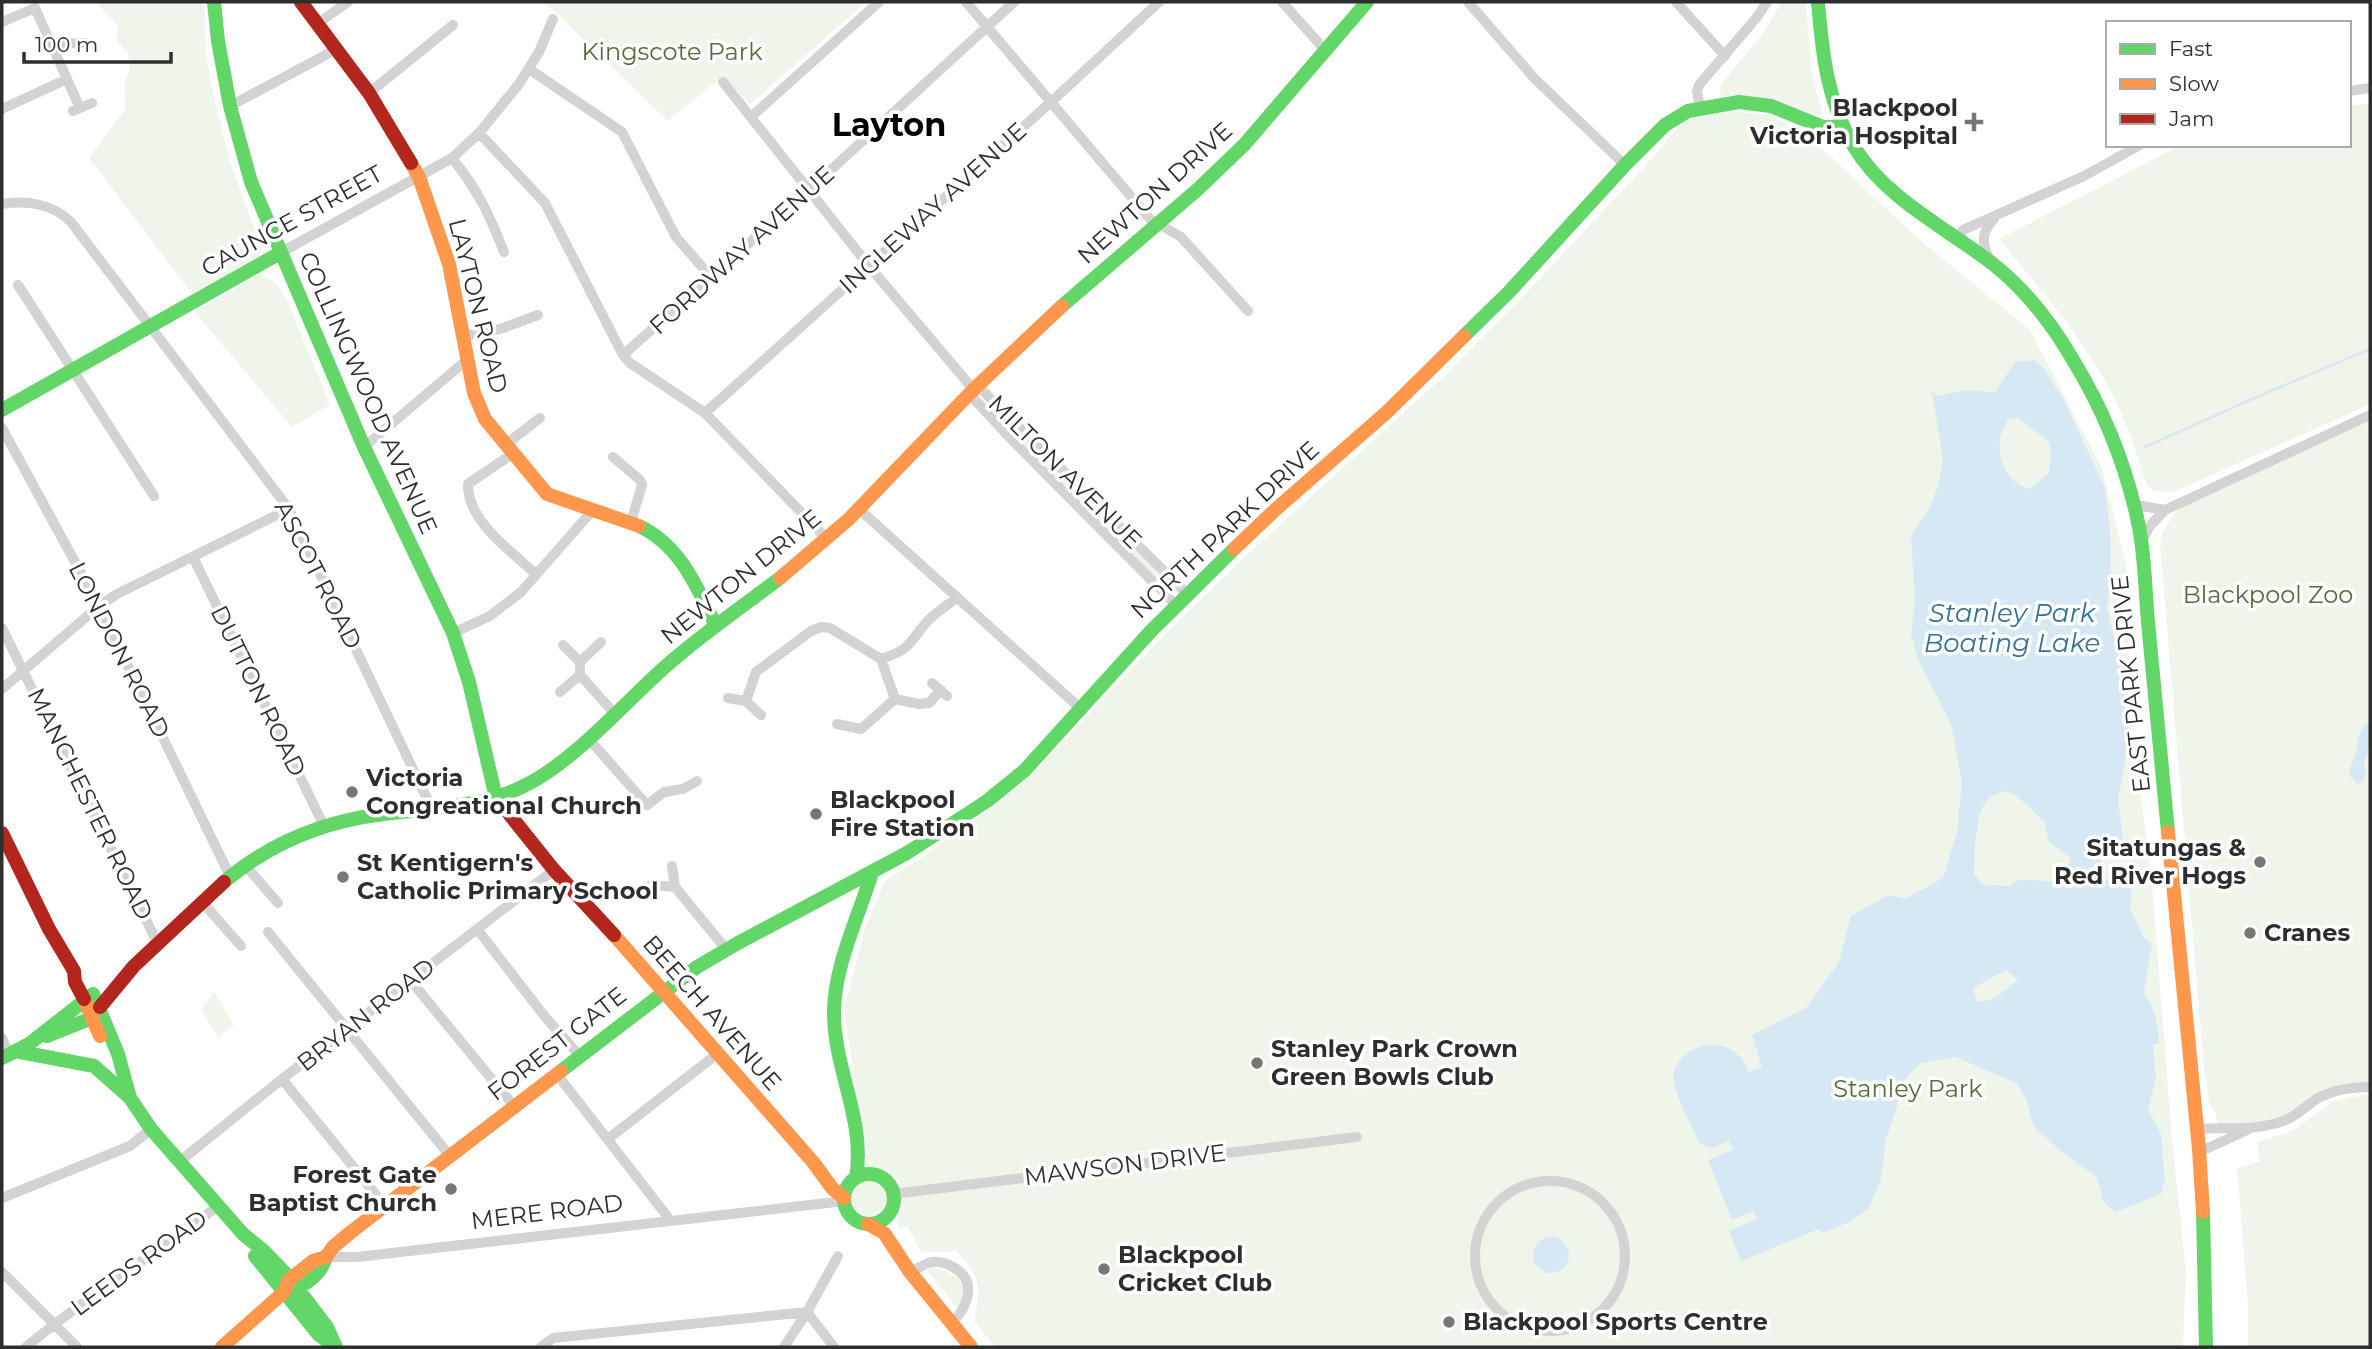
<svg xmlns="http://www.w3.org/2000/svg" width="2372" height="1349" font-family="Montserrat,sans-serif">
<rect width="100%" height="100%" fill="#fff"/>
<!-- green -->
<path fill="#f0f5eb" d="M96,2h108l2,52 10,52 14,56 32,88 -4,7 -66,37 -103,-136 36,-49c2,-14 -5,-25 5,-38l-2,-18 -12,-13 2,-14z
M545,2h321l-116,102 -27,-28 -55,45z
M1782,2h24l5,67 11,43 -1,3 -6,2c-36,-14 -56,-25 -95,-20l1,-13 40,-48z
M2370,103v301l-194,87c-10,2 -20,3 -29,-5 -8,-24 -15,-49 -25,-71 -30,-68 -77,-120 -123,-176l183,-94h167v-39z
M1729,111l37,4 16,6 35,23 105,98 108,88 72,138 24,97 6,167 19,138 21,271 14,130 -3,76h-1188l-21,-26c7,-34 8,-44 -18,-70l-34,2 -15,-27 -9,2 -2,-41 -10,-8 -24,-8 6,-18 -4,-12 -20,-132 21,-82 20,-46 42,-27 96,-71 154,-161 76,-73 190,-172 92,-93 122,-131 21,-26 15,-9z
M258,275c16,4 21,11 29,25l43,105 -38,22 -97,-115z
M987,395l193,192 -11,11 -192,-192z
M2370,415v672l-38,4 -53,32 -61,5 -2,-14 -7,-12 -5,-33 -44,-525 3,-13 16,-24z
M214,992l20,33 -16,12 -17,-27z
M2364,1095l6,1v251h-122v-42l-11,-137 23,-7 -3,-19 35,-11 42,-30z
M848 1200a21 21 0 1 1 42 0a21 21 0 1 1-42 0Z
M931,1268c21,0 45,20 26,40l-30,-38z"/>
<!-- water -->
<path fill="#d6e8f4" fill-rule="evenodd" d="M2035,360l8,8 20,30 42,90 5,41 1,54 -4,24 17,74 4,66 -10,53 5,37 -5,17 -17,3 -3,19 34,13 -2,19 14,30 8,6 -8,48 11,22 5,29 -7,2 3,34 -8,30 13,25 4,46 -4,14 -46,18 -12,-11 -6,-24 -34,-24 -29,-26 -8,-28 -9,-16 -62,-26 -35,6 -19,21 -4,23 -11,32 -5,40 -12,29 -22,15 -25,10 -3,-4 -78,32 -12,-30 28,-12 -3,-8 -22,9 -24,-60 25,-10 -4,-9 -17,7 -12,-4c-7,-16 -30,-55 -26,-72 6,-23 39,-35 59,-21 8,5 12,12 16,21l13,-4 -10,-33 54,-27 33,-46 12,-46 38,-21 16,4 38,-21 14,-46 5,-49 -11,-59 -32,-63 -8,-27 4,-31 -4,-68 18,-26 8,-20 6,-29 -11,-68 6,4 28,-6 29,2 20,-30zM2017,417l32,25 2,10 -2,21 -20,16c-29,-8 -38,-48 -20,-70zM2004,791l10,3 15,13 15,15 5,20 22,16 -4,12 -13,11 -30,-1 -9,1 -7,5 -25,-1 -9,-11c1,-20 0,-62 15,-76 4,-3 10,-5 15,-7zM2006,970l12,9c-12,11 -24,23 -41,23l-4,-14z
M2370,721v23l-6,19 2,12 -4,7 -5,2 -8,-9c0,-10 5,-14 7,-23 3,-15 1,-21 14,-31z
M1533 1255a18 18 0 1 1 36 0a18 18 0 1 1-36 0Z"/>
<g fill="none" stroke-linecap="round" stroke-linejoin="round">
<!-- stream -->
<path stroke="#d6e8f4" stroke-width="2.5" d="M2145,447l114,-51 111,-47"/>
<!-- street -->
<path stroke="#d3d3d3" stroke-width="10" d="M966,2l184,217 31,18 67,74
M1282,2l43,48
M1468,2l67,77 90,86
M1676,2l49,54
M2,22l33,-14 32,71 -65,30
M318,23l30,-21
M51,44l34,-1
M529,69l93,63 54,105 35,40
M67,79l13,29
M723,82l146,184 104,123
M2349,91l21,-3
M369,93l84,-68
M230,106l107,-57
M1700,108l-3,-17 2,-6 58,-68 10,-15
M73,111l19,-8
M751,117l128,-115
M479,133l66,70 78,152 7,8 75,50 122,126
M452,158c26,32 37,56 52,94
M2,204c25,-4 51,0 69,18l218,287 143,300
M1958,239l5,-9 121,-54 56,-31
M280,253l172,-95 27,-25 40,-49 20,-32 14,-33
M1989,259c-7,-17 -8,-27 5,-40
M18,285l136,211
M464,336l36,-7 38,-14
M623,355l186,-165 205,-188
M973,389l1,10 40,43 162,163
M973,389l9,1 205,204
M705,413l346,-311 108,-100
M2,428l97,178 128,264 6,5
M505,445l35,-27
M364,447l104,-88
M512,454l-44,30c-1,37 43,67 68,90
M613,457l27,23 2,5 -11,37
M2133,508l9,-2 23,4
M859,509l221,199
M2142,541l8,-15 15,-16 205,-95
M193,557l131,269
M2,628l156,316
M453,633l37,-17 31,-24 71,-81
M563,645l17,17v13l35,39
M580,662l21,-20
M932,683l15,13
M2,689l97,-83 18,-12 172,-85
M560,692l20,-17
M728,698l18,3 15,14
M895,699l24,5 10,-1 12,-13
M746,701l10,-29 55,-41 10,-4 9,1 51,31c28,-9 26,-13 44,-35 8,-10 21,-17 31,-26
M837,724l24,5 34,-30 -14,-40
M588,738l59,67 17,-13 19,-3 14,-8
M245,865l33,38
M672,866l3,21 51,62
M651,885l24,2
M203,903l38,43
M477,929l69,89 33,37
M268,932l182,224
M411,981l103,125
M2,1038l7,16
M556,1073l111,143 1,5
M282,1079l103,127
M2196,1129c28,-2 54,2 81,-6 17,-4 27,-16 41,-25 17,-9 34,-11 52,-11
M608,1139l109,-85
M2199,1149l9,-1 39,-18
M179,1162l103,-83 272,-209
M1475 1256a75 75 0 1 1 150 0a75 75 0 1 1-150 0Z
M893,1194l464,-57
M2,1198l128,-52 21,-17
M326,1257h31l487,-56
M2,1272l75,75
M910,1272c7,-3 14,-8 21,-10 8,-1 15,1 22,5 26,14 14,41 -2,57
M807,1312l27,35
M26,1347c61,-51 129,-93 192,-141
M541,1347l12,-9 254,-26
M784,1347l23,-35 31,-56"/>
<!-- fast -->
<path stroke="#63d668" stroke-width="14" d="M214,2l4,39 12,65 21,76 113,265 89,186 16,49 27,116 14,17
M1818,2c4,49 9,99 35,143 31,53 92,82 140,119 33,26 59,60 80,96 30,49 53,106 65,162 7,32 7,67 10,100 7,70 13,140 20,210
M1062,306l135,-116 47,-45 123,-143
M1464,336l45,-44 116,-127 40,-40 23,-14 51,-9 32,4 52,21h20
M2,410l278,-157
M639,526c41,19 58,61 77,100
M224,882c46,-39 100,-61 160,-68 47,-6 96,-6 140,-28 51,-25 99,-82 142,-120 36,-32 76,-59 114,-88
M47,1036l45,-18 6,-8
M15,1051l79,15 35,31
M2,1058l27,-14 64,-50 25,60 12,44 21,31 92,105 21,17 24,25 39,51 9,20
M561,1071l136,-104 41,-24 169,-90 80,-52 37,-30 127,-140 83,-82
M844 1199a25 25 0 1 1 50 0a25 25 0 1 1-50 0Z
M856,1178c10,-57 -22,-108 -22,-165 0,-47 24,-95 38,-140
M2203,1212l3,135
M255,1256l64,79 10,7
M288,1291c17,-5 33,-16 38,-34"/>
<!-- slow -->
<path stroke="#ff974d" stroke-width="14" d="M411,163l8,14 30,87 25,129 11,26 62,75 92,32
M1234,549l41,-39 112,-98 77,-76
M780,578l69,-59 125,-130 88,-83
M2168,832l31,317 4,63
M614,935l199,227 19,26 12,10
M84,999l16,37
M868,1224l16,9 26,39 61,75
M222,1347l62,-55 5,-12 24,-19 13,-4 7,-10 18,-15 210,-161"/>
<!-- jam -->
<path stroke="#b3261e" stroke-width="14" d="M301,2l68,91 42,70
M510,815l44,55 60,65
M2,833l47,96 25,42 1,11 9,17
M100,1007l34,-41 90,-84"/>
</g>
<!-- markers -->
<g fill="#777" stroke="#fff" stroke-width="2.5">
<path d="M1970.5 111.5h7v7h7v7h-7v7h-7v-7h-7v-7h7z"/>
<circle cx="352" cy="792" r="7"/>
<circle cx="816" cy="814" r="7"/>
<circle cx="2260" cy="862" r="7"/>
<circle cx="343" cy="877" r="7"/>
<circle cx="2250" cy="933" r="7"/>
<circle cx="1257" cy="1063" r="7"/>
<circle cx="451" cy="1189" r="7"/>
<circle cx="1104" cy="1269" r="7"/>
<circle cx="1449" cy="1322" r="7"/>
</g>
<g text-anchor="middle" stroke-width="7" stroke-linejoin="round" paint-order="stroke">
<!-- park labels -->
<g font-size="24" fill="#506e37" stroke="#fff">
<text x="672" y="60">Kingscote Park</text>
<text x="2268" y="603">Blackpool Zoo</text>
<text x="1908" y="1097">Stanley Park</text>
</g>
<!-- poi labels -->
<g font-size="24" font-weight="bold" fill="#2e2e2e" stroke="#fff" text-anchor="start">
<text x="1958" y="116" text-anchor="end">Blackpool<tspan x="1958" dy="28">Victoria Hospital</tspan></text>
<text x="366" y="786">Victoria<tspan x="366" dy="28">Congreational Church</tspan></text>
<text x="830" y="808">Blackpool<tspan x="830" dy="28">Fire Station</tspan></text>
<text x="2246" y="856" text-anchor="end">Sitatungas &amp;<tspan x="2246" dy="28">Red River Hogs</tspan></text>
<text x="357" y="871">St Kentigern's<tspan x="357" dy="28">Catholic Primary School</tspan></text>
<text x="2264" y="941">Cranes</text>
<text x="1271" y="1057">Stanley Park Crown<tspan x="1271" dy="28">Green Bowls Club</tspan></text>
<text x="437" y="1183" text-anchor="end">Forest Gate<tspan x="437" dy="28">Baptist Church</tspan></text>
<text x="1118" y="1263">Blackpool<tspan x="1118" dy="28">Cricket Club</tspan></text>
<text x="1463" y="1330">Blackpool Sports Centre</text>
</g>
<!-- street labels -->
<g font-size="24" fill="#2e2e2e" stroke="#fff">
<text transform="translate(1155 193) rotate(-42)" y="8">NEWTON DRIVE</text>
<text transform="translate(933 208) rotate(-42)" y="8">INGLEWAY AVENUE</text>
<text transform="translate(292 221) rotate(-29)" y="8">CAUNCE STREET</text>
<text transform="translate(742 250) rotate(-42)" y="8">FORDWAY AVENUE</text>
<text transform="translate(478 306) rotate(76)" y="8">LAYTON ROAD</text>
<text transform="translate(368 393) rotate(66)" y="8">COLLINGWOOD AVENUE</text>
<text transform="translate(1065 472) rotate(45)" y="8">MILTON AVENUE</text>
<text transform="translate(1225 530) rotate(-43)" y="8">NORTH PARK DRIVE</text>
<text transform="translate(318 575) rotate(63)" y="8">ASCOT ROAD</text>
<text transform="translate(741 577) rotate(-39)" y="8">NEWTON DRIVE</text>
<text transform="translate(119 650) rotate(63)" y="8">LONDON ROAD</text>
<text transform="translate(2131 684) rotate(-96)" y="8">EAST PARK DRIVE</text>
<text transform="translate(258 691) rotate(64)" y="8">DUTTON ROAD</text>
<text transform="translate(90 804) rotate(64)" y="8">MANCHESTER ROAD</text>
<text transform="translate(712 1013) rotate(49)" y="8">BEECH AVENUE</text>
<text transform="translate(366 1015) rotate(-38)" y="8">BRYAN ROAD</text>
<text transform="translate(557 1044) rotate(-38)" y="8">FOREST GATE</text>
<text transform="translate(1125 1165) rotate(-7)" y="8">MAWSON DRIVE</text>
<text transform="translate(547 1212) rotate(-7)" y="8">MERE ROAD</text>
<text transform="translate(139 1263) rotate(-36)" y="8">LEEDS ROAD</text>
</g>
<!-- water labels -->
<g font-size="26" font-style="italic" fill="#347198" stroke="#fff">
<text x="2012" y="622">Stanley Park<tspan x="2012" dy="30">Boating Lake</tspan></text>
</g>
<!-- district labels -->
<g font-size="32" font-weight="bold" fill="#000" stroke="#fff">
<text x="889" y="136">Layton</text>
</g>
</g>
<!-- border -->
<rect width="2372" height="1349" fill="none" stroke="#2e2e2e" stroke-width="7"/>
<!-- legend -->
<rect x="2106" y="21" width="245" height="126" fill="#ffffff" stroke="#ababab" stroke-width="2"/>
<rect x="2120" y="44" width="35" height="10" fill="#63d668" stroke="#ababab" stroke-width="2"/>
<text x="2169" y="56" font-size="21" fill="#2e2e2e">Fast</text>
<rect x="2120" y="79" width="35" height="10" fill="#ff974d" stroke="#ababab" stroke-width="2"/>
<text x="2169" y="91" font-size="21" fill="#2e2e2e">Slow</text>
<rect x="2120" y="114" width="35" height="10" fill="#b3261e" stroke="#ababab" stroke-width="2"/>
<text x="2169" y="126" font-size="21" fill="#2e2e2e">Jam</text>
<!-- scale -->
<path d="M24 52v10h147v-10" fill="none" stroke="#2e2e2e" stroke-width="3.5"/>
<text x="35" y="52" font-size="21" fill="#2e2e2e" stroke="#ffffff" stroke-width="5" paint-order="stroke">100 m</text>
</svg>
